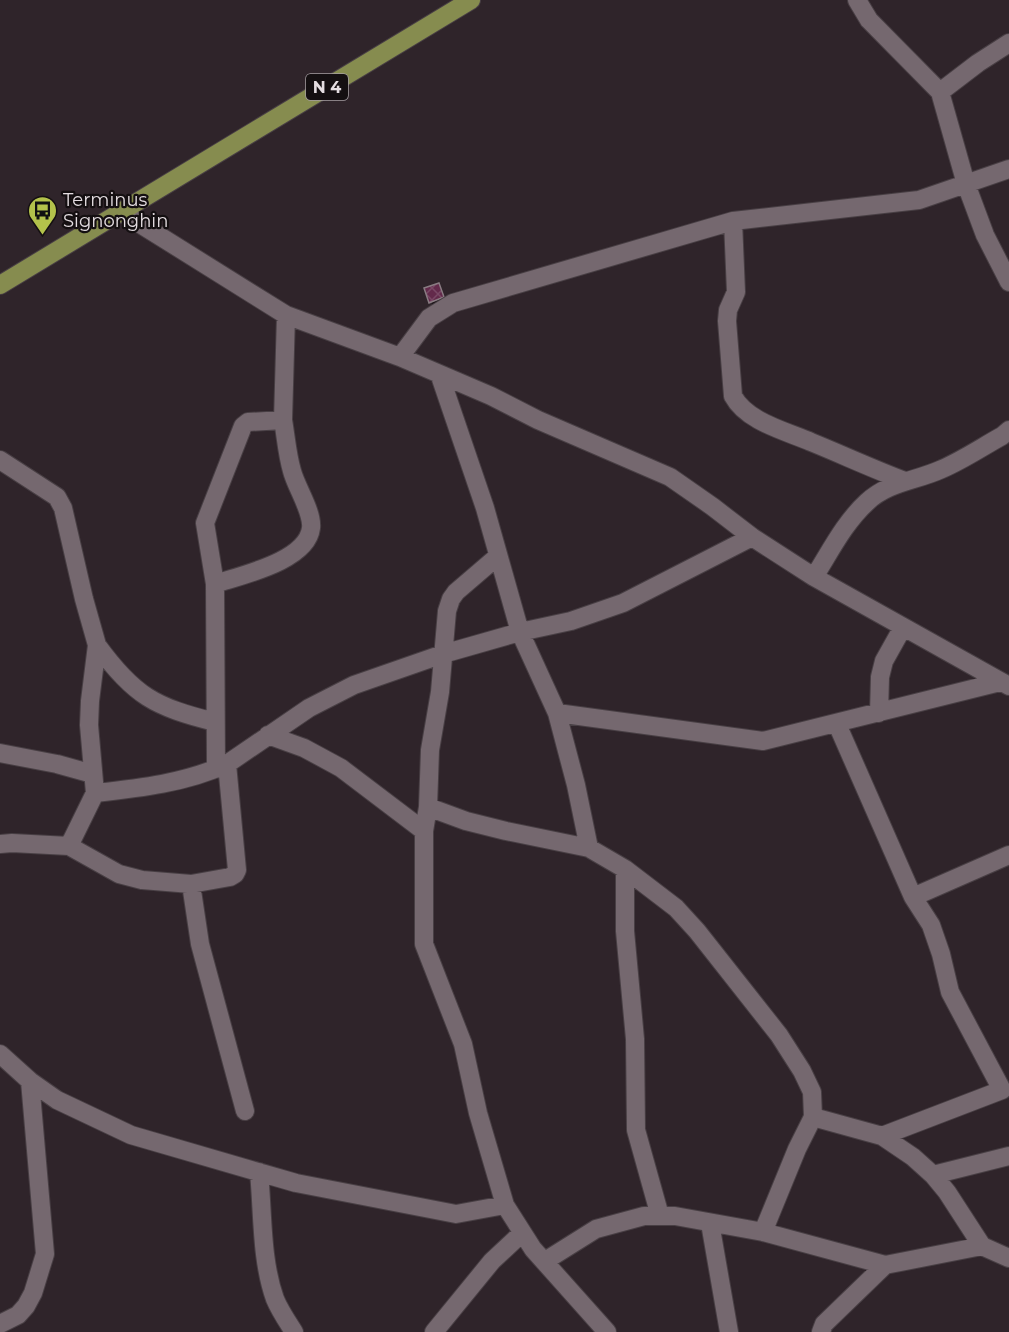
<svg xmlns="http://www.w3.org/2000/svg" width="1009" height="1332" font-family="Montserrat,sans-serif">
<defs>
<pattern id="building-cross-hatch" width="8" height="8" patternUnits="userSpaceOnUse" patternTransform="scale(1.5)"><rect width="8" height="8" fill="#632a4b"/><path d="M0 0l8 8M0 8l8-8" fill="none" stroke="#794865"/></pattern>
</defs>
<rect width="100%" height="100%" fill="#2f242a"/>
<!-- shadow -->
<path fill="#0007" d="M441,291l5,12 -12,4 -3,-5z"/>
<!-- building -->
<path fill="url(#building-cross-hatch)" stroke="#8a7c83" stroke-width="1.5" d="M439,283l5,14 -15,6 -5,-15z"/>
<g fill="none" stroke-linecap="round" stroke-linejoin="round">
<defs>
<path id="minor" d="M857,0l12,20 71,72 26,92 19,51 24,47
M940,92l38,-29 31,-20
M121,212l165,103 114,42 91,39 47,24 132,57 43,30 39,30 62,40 195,109
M733,221l3,71 -8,18 -1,11 6,75c14,26 53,35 78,46 32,13 62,27 94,39
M400,357l29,-39 24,-15 280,-82 186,-21 90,-31
M440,376l45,132 35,124 37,81 19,72 13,63
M0,460l57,37 6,11 21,91 13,46 -7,56 -1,24 6,68
M498,556l-42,36 -5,7 -4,12 -7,81 -10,58 -2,57 -4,24v113l39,100 15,69 27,92 28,44 74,83
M814,577c16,-25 30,-54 53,-75 21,-20 49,-21 75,-33 21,-9 40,-22 60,-33l7,-6
M215,584c27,-9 92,-23 96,-56 2,-16 -15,-41 -19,-57 -5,-17 -6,-34 -9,-51
M97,645c37,51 58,62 118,77
M557,713l206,28 237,-59
M879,713l1,-36 4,-16 19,-34
M837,724l76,173 96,-42
M268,735l36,13 37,20 83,63
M0,753l57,11 36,10
M216,769l-1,-185 -10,-61 38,-97 5,-4 35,-2 3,-105
M428,807l38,14 40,10 83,17 36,21 51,39 21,23 82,104 23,36 10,21 1,25 69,19 31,21 20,18 14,17 35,54
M0,844l12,-1 57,3 26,-53c46,-5 90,-10 132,-29l82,-56 45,-23 89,-31 77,-22 51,-11 52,-18 129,-66
M69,846l50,28 23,6 49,4 39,-7 5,-3 2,-4 -10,-106
M625,869v62l10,108 1,91 24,86
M191,884l9,60 45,167
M0,1054l30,27 27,19 74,35 165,48 160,31 49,-9
M882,1136l120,-46 -52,-98 -9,-38 -10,-29 -18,-28
M259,1172c4,42 2,88 16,127 5,12 12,22 19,33
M933,1175l76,-19
M710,1223l19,109
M763,1232l34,-83 16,-32
M545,1261l51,-32 48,-13h31l88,16 122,33
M0,1324l18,-9 8,-9 7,-13 12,-39 -15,-173
M434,1332l58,-71 30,-28
M821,1332l3,-8 61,-59 97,-19 27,12"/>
<path id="trunk" d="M0,285l471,-285"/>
</defs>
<!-- minor casing -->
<use href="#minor" stroke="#483f44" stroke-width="20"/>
<!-- trunk casing -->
<use href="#trunk" stroke="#483f44" stroke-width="20"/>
<!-- minor -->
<use href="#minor" stroke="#75686f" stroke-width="18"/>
<!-- trunk -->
<use href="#trunk" stroke="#868c4f" stroke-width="18"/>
</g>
<!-- icons -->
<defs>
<symbol id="bus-pin" viewBox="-11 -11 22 30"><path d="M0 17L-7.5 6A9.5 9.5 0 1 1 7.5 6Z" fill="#b3c24b" stroke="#140f11"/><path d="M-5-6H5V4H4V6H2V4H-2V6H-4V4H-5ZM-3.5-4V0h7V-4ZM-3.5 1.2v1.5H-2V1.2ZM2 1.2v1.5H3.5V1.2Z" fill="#111"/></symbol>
</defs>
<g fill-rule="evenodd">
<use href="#bus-pin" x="26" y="194" width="33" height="45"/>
</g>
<g text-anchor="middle" stroke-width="4.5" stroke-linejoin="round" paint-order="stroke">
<!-- shield labels -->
<rect fill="#140f11" stroke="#a69fa3" stroke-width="1.5" x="306" y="74" width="42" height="26" rx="4.5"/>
<g font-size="16" font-weight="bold" fill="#e4dde1">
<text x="327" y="93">N 4</text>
</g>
<!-- poi labels -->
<g font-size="18" fill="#e4dde1" stroke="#140f11" text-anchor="start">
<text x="63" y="206">Terminus<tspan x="63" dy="21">Signonghin</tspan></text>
</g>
</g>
</svg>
